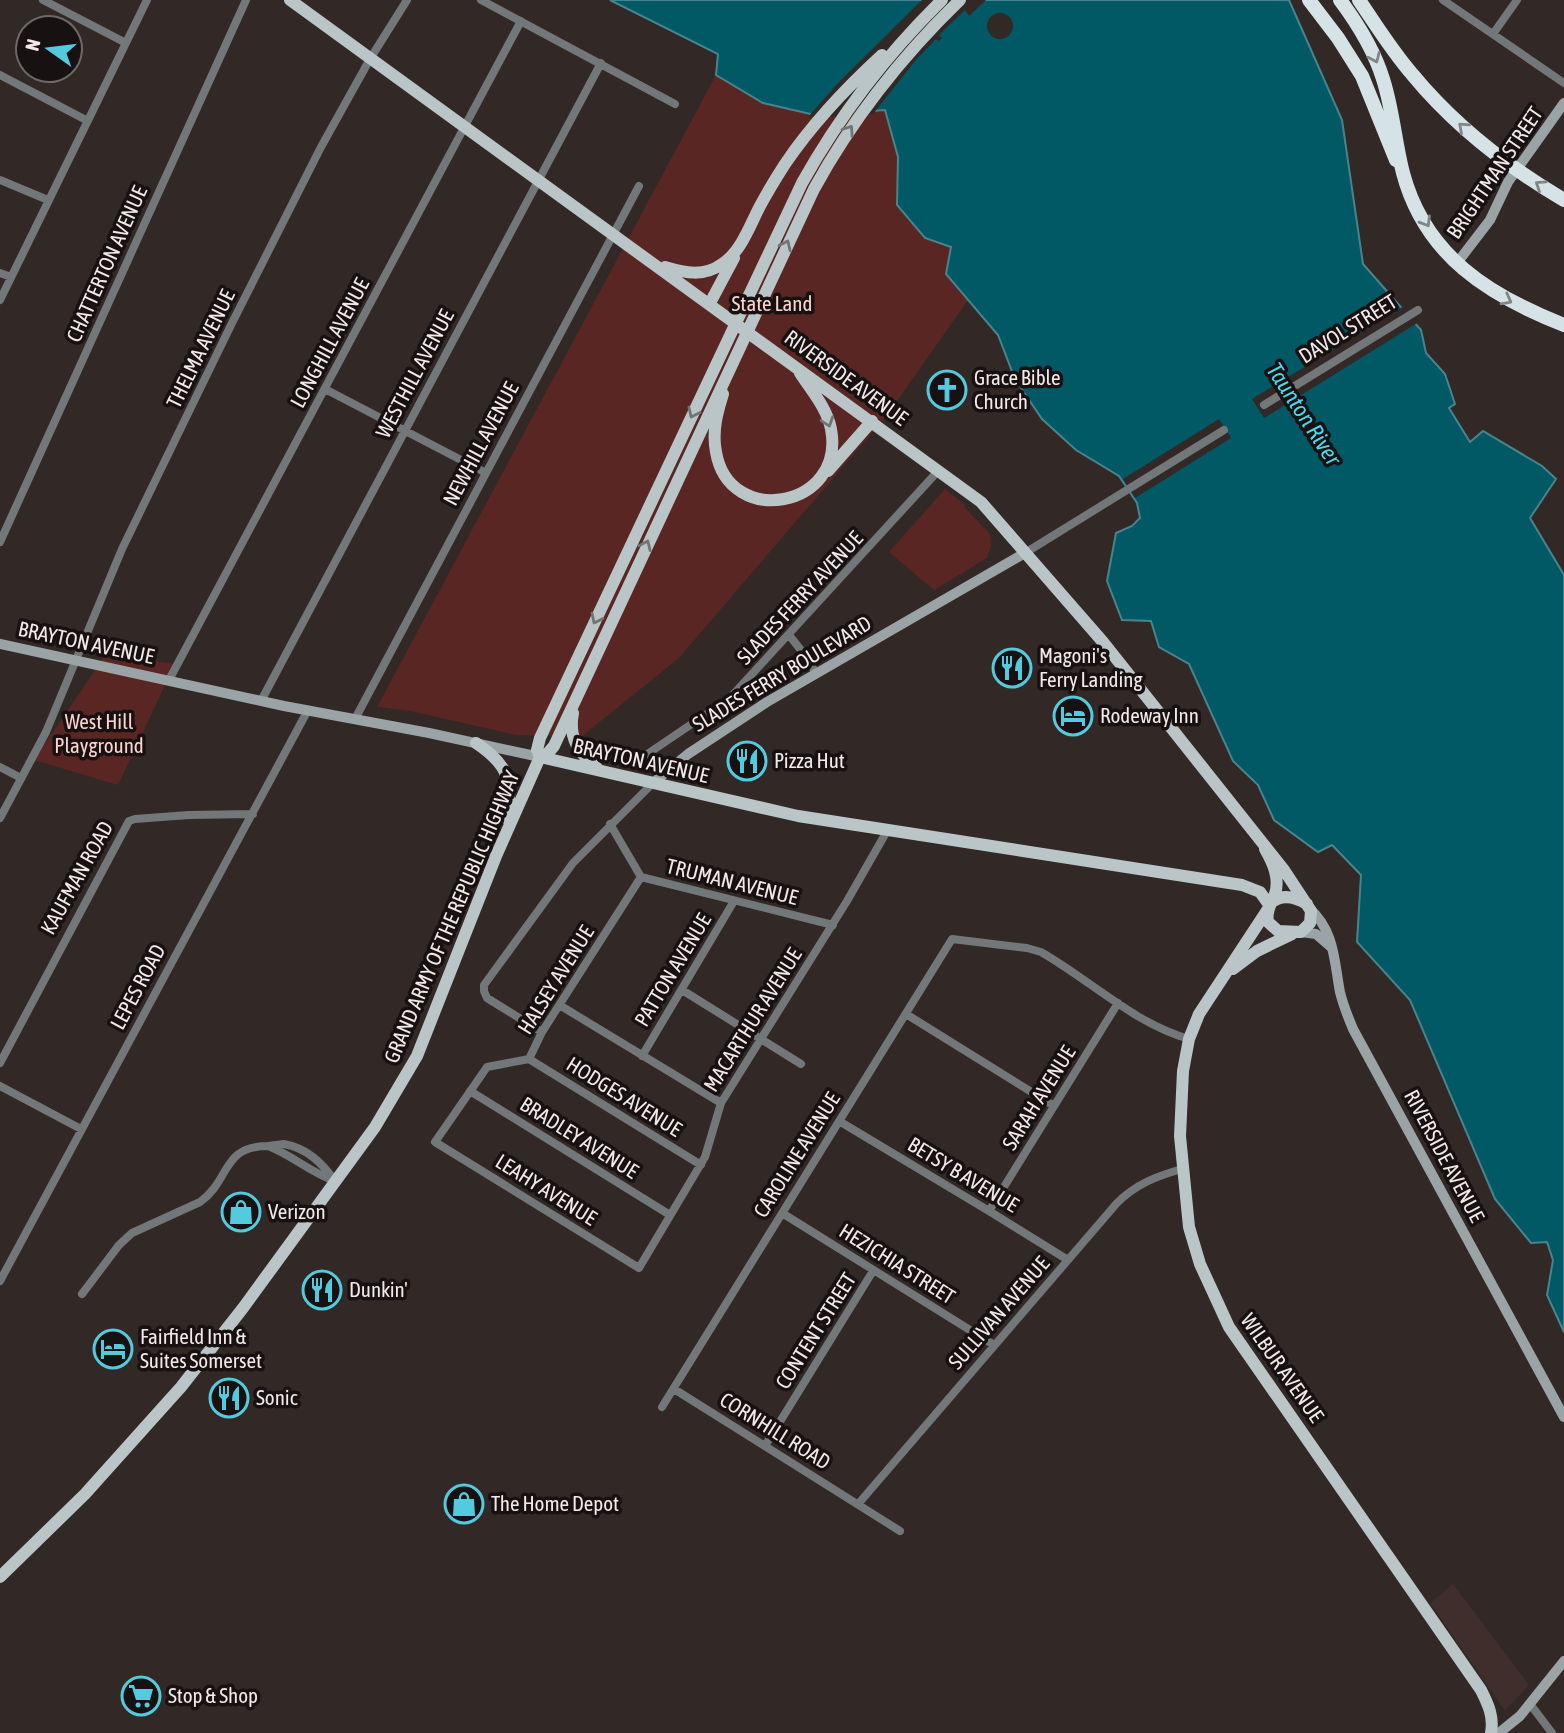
<svg xmlns="http://www.w3.org/2000/svg" width="1564" height="1733" font-family="'Asap Condensed',sans-serif">
<rect width="100%" height="100%" fill="#322826"/>
<!-- built -->
<path fill="#402e2c" d="M1453,1584l76,101 -24,26 -75,-108z"/>
<!-- green -->
<path fill="#5a2623" d="M716,75l47,28 52,12 70,-5 13,47 -1,48 28,33 26,9 -5,27 22,26 -80,114 -209,244 -98,79 -65,-2 -105,-24 -34,-4z
M945,489l20,16 -1,2 26,27 1,13 -4,11 -53,32 -45,-38z
M106,654l69,10 -57,121 -84,-25z"/>
<!-- water -->
<path fill="#005965" stroke="#49848d" stroke-width="2" d="M610,0h679l53,120 21,144 58,66 5,23 19,21 10,30 -6,4 21,34 13,-11 59,35 14,13 -26,39 34,57v757l-17,-37 6,-35 -6,-18 -16,1 -36,-44 -85,-199 -53,-58 4,-67 -29,-30 -14,7 -44,-32 -16,-35 -25,-24 -44,-97 -30,-17 -8,-26 -29,-1 -15,-39 9,-48 16,-7 8,-8 -3,-15 -18,-27 -43,-26 -34,-31 -27,-40 -17,-44 -52,-61 5,-27 -26,-9 -28,-33 1,-48 -13,-47 -70,5 -52,-12 -47,-28 2,-21z"/>
<!-- pier -->
<path fill="#322826" d="M922,0h64l-17,16 -4,-6 -20,19 -6,6 3,3 -3,3 -3,-2 -21,22 -42,53 -58,4 -7,-1 31,-35z
M987 26a13 13 0 1 1 26 0a13 13 0 1 1-26 0Z
M1404,306l15,16 -155,96 -12,-19z
M1219,419l12,19 -96,60 -12,-19z"/>
<g fill="none" stroke-linecap="round" stroke-linejoin="round">
<!-- street -->
<path stroke="#727779" stroke-width="8" d="M43,0l83,43
M481,0l194,104
M1443,0l121,83
M1493,34l24,-34
M0,75l88,46
M0,180l48,20
M0,273l11,4
M0,300l147,-300
M325,389l161,84
M1264,405l154,-95
M0,542l246,-542
M1025,553l199,-123
M789,635l19,24 8,15
M169,680l352,-659
M261,701l340,-638
M355,719l284,-533
M640,759l90,-61 209,-228
M0,767l21,11
M0,818l46,-86 76,-183 110,-226 89,-176 49,-88 37,-59
M610,824l31,53 192,48
M641,877l-99,155 -13,27 -42,8 -52,75 204,126 66,-111 16,-54 126,-202 40,-70
M682,990l119,74
M561,1006l160,97
M906,1014l148,92
M542,1032l-55,-34 -3,-7v-6l89,-122 80,-80
M642,1056l92,-155
M529,1059l172,106
M0,1063l129,-242 6,-2 54,-4 64,-1
M0,1086l81,43
M470,1091l200,124
M839,1121l150,90 79,49
M284,1144c23,4 38,19 51,37 -24,-8 -43,-26 -67,-35z
M989,1211l129,-208
M782,1213l212,132
M0,1281l308,-571
M82,1294l37,-49 13,-12 68,-31c31,-22 21,-56 68,-56
M674,1389l226,142
M662,1407l290,-468 75,9 14,4c49,28 94,72 148,87
M765,1446l108,-175
M859,1503l258,-300c19,-19 40,-27 65,-34
M1530,1704l22,29"/>
<!-- secondary -->
<path stroke="#9aa3a5" stroke-width="10" d="M1457,263l33,-43 18,-38 56,-79
M0,644l284,62 145,27 111,24
M653,783l35,-29 79,-52 258,-149
M1309,908c26,23 25,53 31,84 3,13 8,25 13,37l211,388
M1301,932l15,2 15,13
M1499,1733l21,-17 44,-55"/>
<!-- primary -->
<path stroke="#b9c5c7" stroke-width="12" d="M290,0l691,502 122,140 181,228 27,41 -1,12 -9,9 -23,-1 -10,-9c-2,-11 3,-18 7,-28 5,-16 -2,-31 -10,-45
M665,267c20,6 39,10 57,-3 19,-12 28,-39 38,-58 8,-15 16,-28 25,-42 27,-40 61,-76 97,-109
M710,303l24,-45
M723,394c-6,19 -11,38 -7,58 13,77 130,56 115,-23 -4,-21 -20,-39 -31,-56
M828,471l44,-50
M573,713c-5,26 6,40 25,56
M476,743c33,22 37,38 31,76
M540,757l8,-4 6,-7 260,-557c39,-71 88,-133 146,-189
M540,757l-3,-7 3,-12 262,-555c38,-68 84,-128 140,-183
M540,757l258,59 444,69 18,7 10,14
M1270,904c11,-11 25,-7 37,0
M1268,909l-69,105 -10,25 -6,32 -3,65 9,91 11,37 29,63 252,363c7,14 13,26 10,43
M1233,969l24,-18 35,-17
M0,1577l85,-83 96,-107 62,-79 132,-181 42,-71 79,-200 44,-99"/>
<!-- highway -->
<path stroke="#d5e3e6" stroke-width="14" d="M1309,0l29,38 24,38 34,84
M1340,0c18,24 34,50 43,79 10,31 12,63 20,94 22,83 87,123 161,152
M1359,0c17,25 33,51 53,74 42,51 96,93 152,126"/>
</g>
<!-- one-way arrows -->
<defs><path id="oneway-chevron" d="M-2-3.5L2.5 0L-2 3.5" fill="none" stroke-width="1.6" stroke-linecap="round" stroke-linejoin="round" transform="scale(1.75)"/></defs>
<g stroke="#808586">
<use href="#oneway-chevron" transform="translate(1375 58) rotate(66)"/>
<use href="#oneway-chevron" transform="translate(1463 127) rotate(-138)"/>
<use href="#oneway-chevron" transform="translate(1540 185) rotate(-146)"/>
<use href="#oneway-chevron" transform="translate(1426 222) rotate(59)"/>
<use href="#oneway-chevron" transform="translate(1507 300) rotate(28)"/>
</g>
<g stroke="#707475">
<use href="#oneway-chevron" transform="translate(849 130) rotate(-56)"/>
<use href="#oneway-chevron" transform="translate(786 245) rotate(-65)"/>
<use href="#oneway-chevron" transform="translate(693 413) rotate(115)"/>
<use href="#oneway-chevron" transform="translate(828 422) rotate(72)"/>
<use href="#oneway-chevron" transform="translate(646 545) rotate(-66)"/>
<use href="#oneway-chevron" transform="translate(596 619) rotate(116)"/>
</g>
<!-- icons -->
<defs>
<symbol id="church-ring" viewBox="-11 -11 22 22"><circle r="9.5" fill="#171211" stroke="#54cade" stroke-width="1.5"/><path d="M-1.2-6h2.4v3.5h3.3v2.4h-3.3V6h-2.4V-.1h-3.3v-2.4h3.3Z" fill="#54cade"/></symbol>
<symbol id="restaurant-ring" viewBox="-11 -11 22 22"><circle r="9.5" fill="#171211" stroke="#54cade" stroke-width="1.5"/><path d="M-5-6h1v4h1v-4h1v4h1v-4h1v5L-1.5 .5V6h-2V.5L-5-1ZM5-6V6H3V1.5H1.5Q1.5-4 5-6Z" fill="#54cade"/></symbol>
<symbol id="hotel-ring" viewBox="-11 -11 22 22"><circle r="9.5" fill="#171211" stroke="#54cade" stroke-width="1.5"/><path d="M-6-4.5h1.5V1H6V5H4.5V3h-9V5H-6ZM-4 0a1.8 1.8 0 1 1 3.6 0ZM.5 0V-2.5h3Q6-2.5 6 0Z" fill="#54cade"/></symbol>
<symbol id="shop-ring" viewBox="-11 -11 22 22"><circle r="9.5" fill="#171211" stroke="#54cade" stroke-width="1.5"/><path d="M-5-2.5h2.3a2.7 3.5 0 0 1 5.4 0H5L5.5 6h-11ZM-1.5-2.5h3a1.5 2.3 0 0 0-3 0Z" fill="#54cade"/></symbol>
<symbol id="supermarket-ring" viewBox="-11 -11 22 22"><circle r="9.5" fill="#171211" stroke="#54cade" stroke-width="1.5"/><path d="M-6-5.5h2.5l.6 2H6L4.5 2H-2.5L-4.4-4H-6ZM-1.5 3.2a1.3 1.3 0 1 0 .1 0ZM3 3.2a1.3 1.3 0 1 0 .1 0Z" fill="#54cade"/></symbol>
</defs>
<g fill-rule="evenodd">
<use href="#church-ring" x="925" y="368" width="44" height="44"/>
<use href="#restaurant-ring" x="990" y="646" width="44" height="44"/>
<use href="#hotel-ring" x="1051" y="694" width="44" height="44"/>
<use href="#restaurant-ring" x="725" y="739" width="44" height="44"/>
<use href="#shop-ring" x="219" y="1190" width="44" height="44"/>
<use href="#restaurant-ring" x="300" y="1268" width="44" height="44"/>
<use href="#hotel-ring" x="91" y="1327" width="44" height="44"/>
<use href="#restaurant-ring" x="207" y="1376" width="44" height="44"/>
<use href="#shop-ring" x="442" y="1482" width="44" height="44"/>
<use href="#supermarket-ring" x="119" y="1674" width="44" height="44"/>
</g>
<g text-anchor="middle" stroke-width="7" stroke-linejoin="round" paint-order="stroke">
<!-- street labels -->
<g font-size="21" fill="#f2eaea" stroke="#171211">
<text transform="translate(1495 173) rotate(-56)" y="7">BRIGHTMAN STREET</text>
<text transform="translate(107 264) rotate(-66)" y="7">CHATTERTON AVENUE</text>
<text transform="translate(1348 329) rotate(-32)" y="7">DAVOL STREET</text>
<text transform="translate(330 343) rotate(-62)" y="7">LONGHILL AVENUE</text>
<text transform="translate(201 349) rotate(-64)" y="7">THELMA AVENUE</text>
<text transform="translate(415 374) rotate(-62)" y="7">WESTHILL AVENUE</text>
<text transform="translate(846 378) rotate(36)" y="7">RIVERSIDE AVENUE</text>
<text transform="translate(481 444) rotate(-62)" y="7">NEWHILL AVENUE</text>
<text transform="translate(800 598) rotate(-47)" y="7">SLADES FERRY AVENUE</text>
<text transform="translate(86 643) rotate(12)" y="7">BRAYTON AVENUE</text>
<text transform="translate(782 674) rotate(-31)" y="7">SLADES FERRY BOULEVARD</text>
<text transform="translate(641 761) rotate(13)" y="7">BRAYTON AVENUE</text>
<text transform="translate(77 878) rotate(-61)" y="7">KAUFMAN ROAD</text>
<text transform="translate(732 882) rotate(14)" y="7">TRUMAN AVENUE</text>
<text transform="translate(452 917) rotate(-67)" y="7">GRAND ARMY OF THE REPUBLIC HIGHWAY</text>
<text transform="translate(673 970) rotate(-59)" y="7">PATTON AVENUE</text>
<text transform="translate(556 980) rotate(-58)" y="7">HALSEY AVENUE</text>
<text transform="translate(138 987) rotate(-62)" y="7">LEPES ROAD</text>
<text transform="translate(753 1020) rotate(-58)" y="7">MACARTHUR AVENUE</text>
<text transform="translate(624 1097) rotate(32)" y="7">HODGES AVENUE</text>
<text transform="translate(1039 1098) rotate(-58)" y="7">SARAH AVENUE</text>
<text transform="translate(579 1138) rotate(32)" y="7">BRADLEY AVENUE</text>
<text transform="translate(797 1155) rotate(-58)" y="7">CAROLINE AVENUE</text>
<text transform="translate(1444 1156) rotate(62)" y="7">RIVERSIDE AVENUE</text>
<text transform="translate(963 1175) rotate(31)" y="7">BETSY B AVENUE</text>
<text transform="translate(546 1190) rotate(32)" y="7">LEAHY AVENUE</text>
<text transform="translate(897 1264) rotate(32)" y="7">HEZICHIA STREET</text>
<text transform="translate(999 1313) rotate(-49)" y="7">SULLIVAN AVENUE</text>
<text transform="translate(816 1331) rotate(-58)" y="7">CONTENT STREET</text>
<text transform="translate(1282 1368) rotate(55)" y="7">WILBUR AVENUE</text>
<text transform="translate(775 1431) rotate(32)" y="7">CORNHILL ROAD</text>
</g>
<!-- park labels -->
<g font-size="21" fill="#ffd4cf" stroke="#171211">
<text x="772" y="311">State Land</text>
<text x="99" y="729">West Hill<tspan x="99" dy="24">Playground</tspan></text>
</g>
<!-- poi labels -->
<g font-size="21" fill="#f2eaea" stroke="#171211" text-anchor="start">
<text x="974" y="385">Grace Bible<tspan x="974" dy="24">Church</tspan></text>
<text x="1039" y="663">Magoni's<tspan x="1039" dy="24">Ferry Landing</tspan></text>
<text x="1100" y="723">Rodeway Inn</text>
<text x="774" y="768">Pizza Hut</text>
<text x="268" y="1219">Verizon</text>
<text x="349" y="1297">Dunkin'</text>
<text x="140" y="1344">Fairfield Inn &amp;<tspan x="140" dy="24">Suites Somerset</tspan></text>
<text x="256" y="1405">Sonic</text>
<text x="491" y="1511">The Home Depot</text>
<text x="168" y="1703">Stop &amp; Shop</text>
</g>
<!-- water labels -->
<g font-size="23" font-style="italic" fill="#4ad8ef" stroke="#171211">
<text transform="translate(1304 414) rotate(57)" y="8">Taunton River</text>
</g>
</g>
<!-- north arrow -->
<g transform="translate(49 49) rotate(284)"><circle r="33" fill="#171211" stroke="#6f6868" stroke-width="2"/>
<path d="M0-5L12 26L0 18L-12 26Z" fill="#54cade"/>
<text y="-10" font-size="19" font-weight="bold" text-anchor="middle" fill="#f2eaea">N</text>
</g>
</svg>
